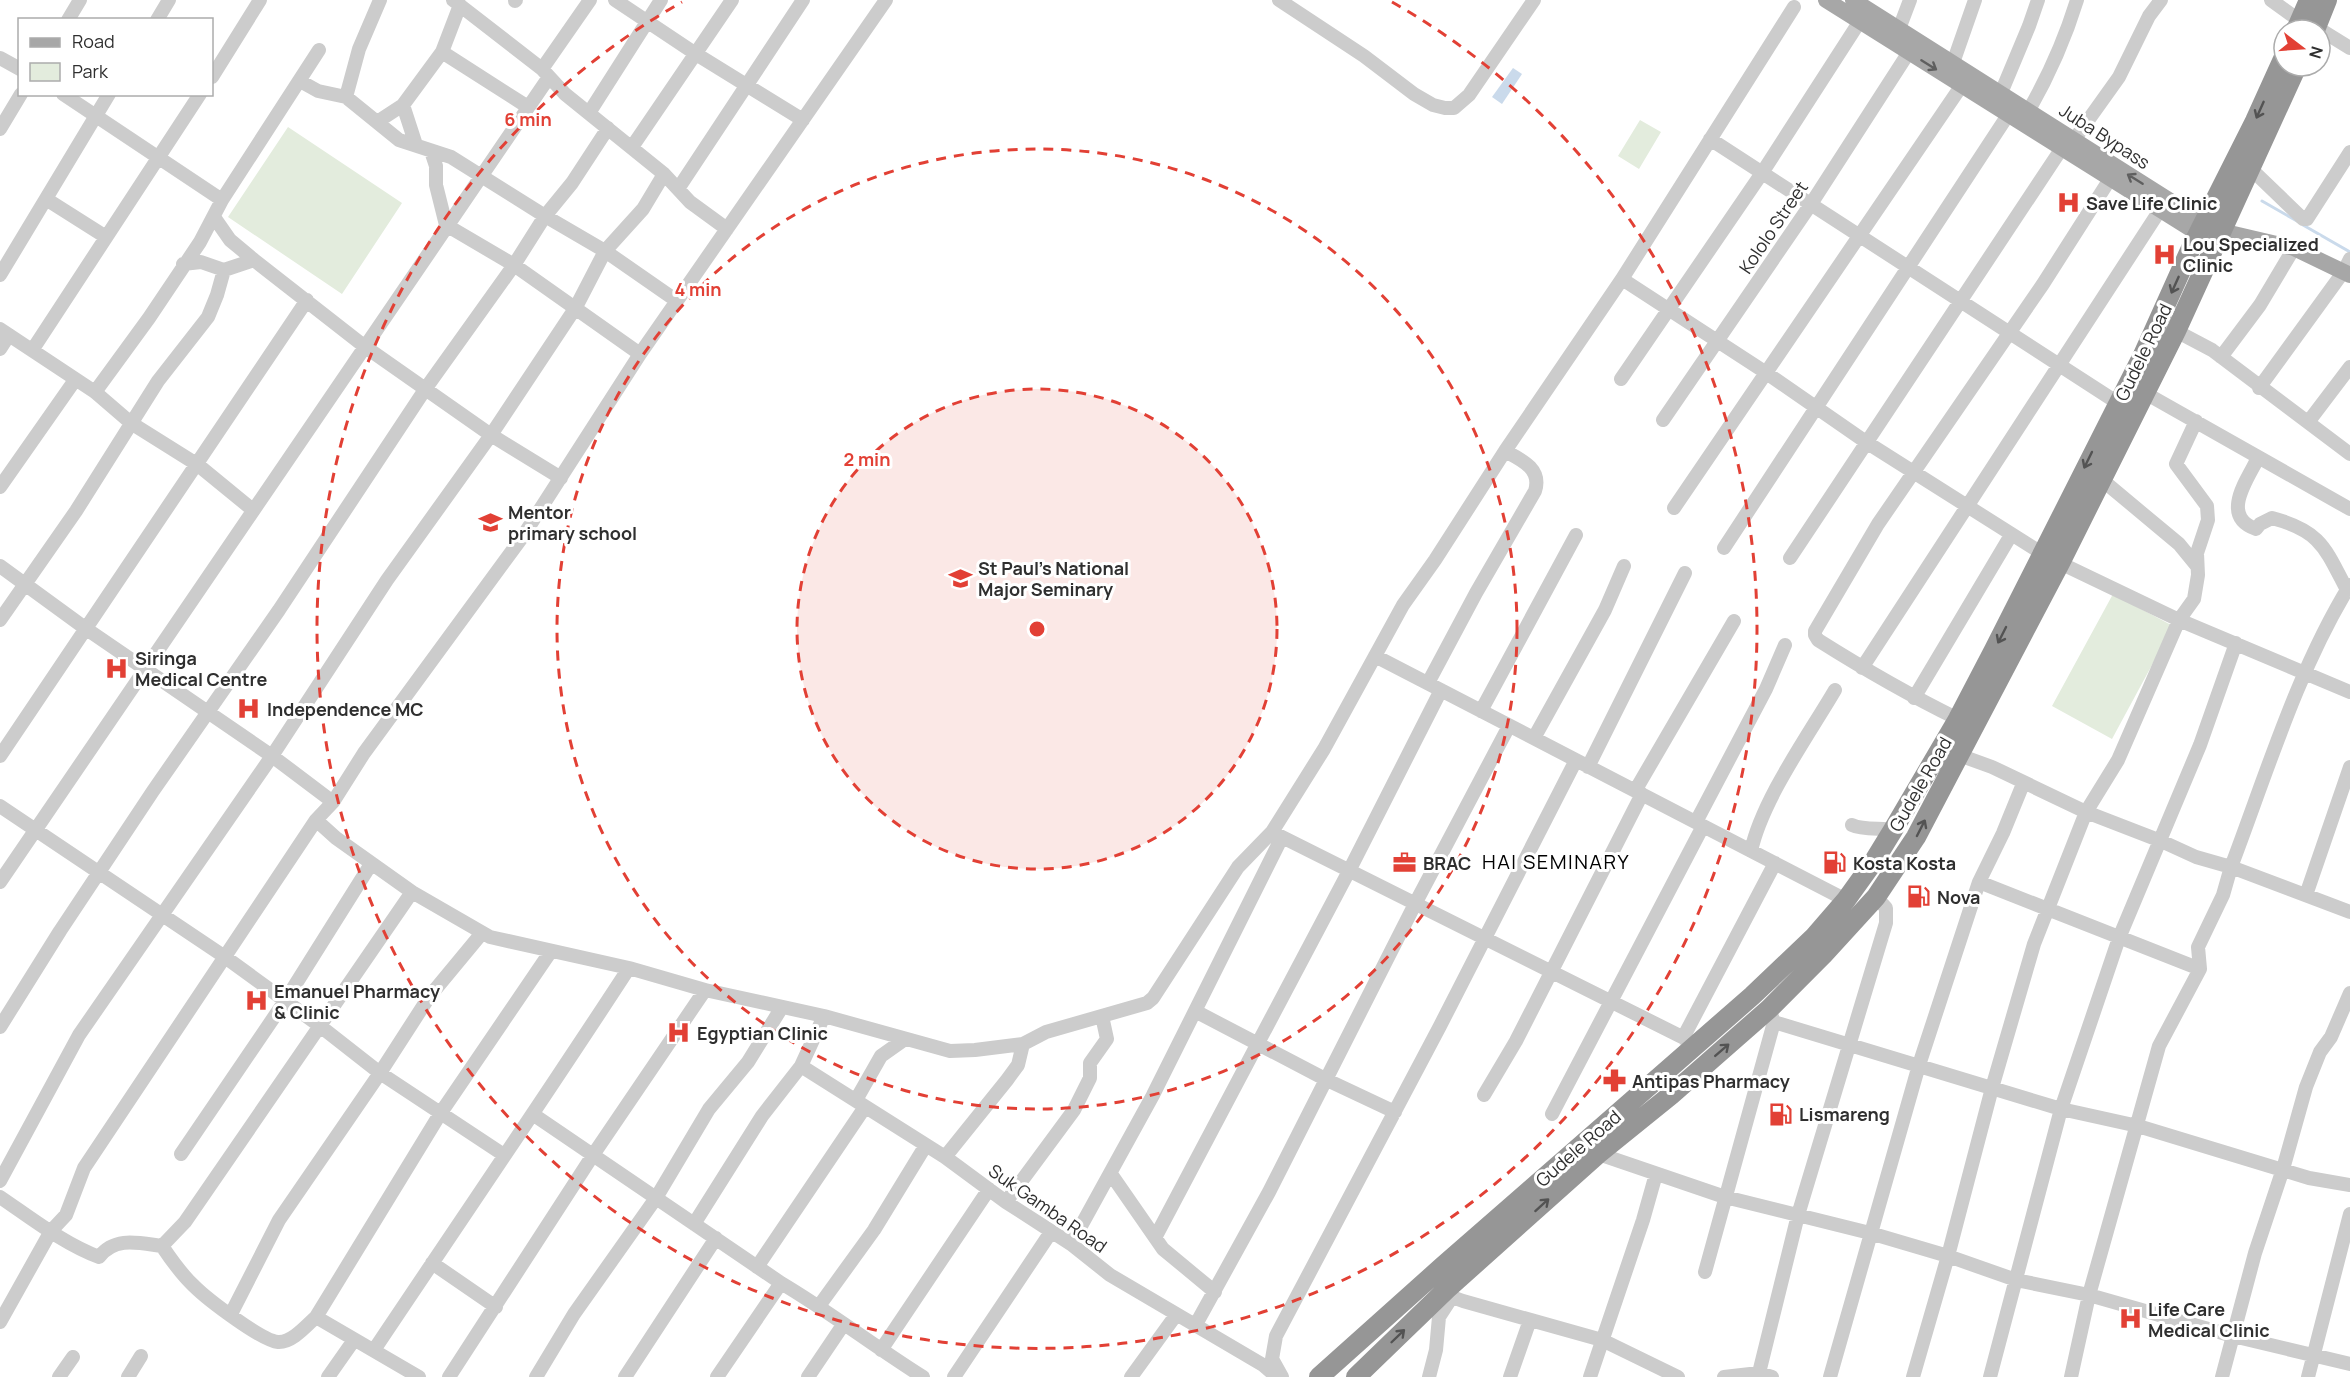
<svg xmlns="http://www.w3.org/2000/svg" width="2350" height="1377" viewBox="0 0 2350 1377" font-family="Manrope,sans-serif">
	<rect width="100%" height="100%" fill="#fff"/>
	<path fill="#e3ecdd" d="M1640 120 1661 132 1639 169 1618 156Z
		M288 127 402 203 342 294 228 217Z
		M2113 594 2173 626 2112 739 2052 706Z"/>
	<path fill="#cadaeb" d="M1513 68 1522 74 1502 104 1492 97Z"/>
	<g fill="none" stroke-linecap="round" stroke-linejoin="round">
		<path stroke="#cadaeb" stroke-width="3" d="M2262 201 2297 221
			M2303 225 2350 252"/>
		<path stroke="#ccc" stroke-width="14" d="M453 0 542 69 565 94 664 174 690 202 727 229
			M615 0 696 54 803 120
			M1279 0 1364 56 1414 94 1433 105 1445 108H1454L1469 95 1534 0
			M2271 0 2300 21
			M515 1 516 0
			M68 20 80 0
			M157 20 169 0
			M2316 27 2350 48
			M1899 29 1910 0
			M442 52 528 107
			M0 58 20 69
			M1953 63 1975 0
			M542 69 590 0
			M212 77 260 0
			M300 81 318 91 346 97 399 140 451 157 545 216 605 251 677 301
			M2001 93 2029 26 2038 0
			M63 94 222 200
			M346 97 359 49 380 0
			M403 105 416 145
			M2029 110C2049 75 2065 39 2077 0
			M589 113 661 0
			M377 122 403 105 442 52 460 5
			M0 129 21 94
			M1710 139 2118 403
			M2074 140 2119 77 2149 16 2161 0
			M632 147 732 0
			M431 151 436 166V185L446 225 514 265 640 354
			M2250 168 2303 219H2307L2350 152
			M678 189 803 0
			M46 199 106 237
			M214 217 230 240 254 260 364 346 491 435 561 478
			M183 264 201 262 224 270
			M0 275 109 94
			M1622 279 1765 372 1866 442 2043 554
			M0 329 95 392 131 423 198 465 253 510
			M2176 331 2212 350 2350 454
			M0 349 9 335
			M33 349 200 94
			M2221 357 2260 305 2294 248
			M1621 379 1762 173 1860 21
			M2259 388 2344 271 2350 259
			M95 392 149 318 200 242 222 200 319 50
			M2145 393 2350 509
			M1663 420 1811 204 1909 52
			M2309 421 2350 367
			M2258 458C2247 480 2220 516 2256 529L2260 524 2272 518C2321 531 2325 548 2347 590
			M2101 479 2179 544 2197 566
			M0 487 75 380
			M1674 508 1962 85
			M1724 548 2008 115
			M1790 558 2062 148
			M2060 563 2179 620 2350 692
			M0 566 85 628 272 756 333 802
			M0 620 76 511 158 381 208 317 217 295 224 270 254 260
			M1375 656 1846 900
			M1862 668 2160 210
			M1428 683 1476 593 1535 491C1542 469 1522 460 1505 451
			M1914 698 2011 535
			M1481 711 1576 535
			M1958 719C1909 695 1864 669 1818 640L1815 635V631L1878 524 2043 284 2110 179
			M1534 738 1605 610 1624 566
			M1959 755 1992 767 2086 812 2161 841 2196 857 2231 867 2350 912
			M0 756 307 300
			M1588 767 1685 573
			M1635 791 1734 621
			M0 806 225 957 320 1026 380 1073 504 1155
			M316 820 336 838 412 892 490 937 629 968 705 990 824 1016 950 1051 975 1050 1023 1044 1046 1032 1147 1003 1153 998 1238 867 1272 832 1324 749 1403 605 1435 560 1505 451 1622 279 1794 7
			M1696 822 1766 689 1785 645
			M1852 825C1862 830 1881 828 1893 830
			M1272 832 1696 1044
			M1751 851C1762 800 1808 736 1835 690
			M0 882 549 77
			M1979 882 2200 969
			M2306 895 2350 767
			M1769 1009 1774 1022 2061 1109 2138 1126 2309 1178 2350 1185
			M1195 1011 1327 1080 1395 1112
			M0 1027 60 931 153 791 279 610 426 388 514 265 545 216 572 183 608 128
			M1683 1038 1775 863
			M801 1066 945 1157 1006 1202 1071 1244 1110 1275 1263 1365 1277 1377
			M1484 1095 1516 1041 1642 794
			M856 1100 881 1056 905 1039
			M1552 1114 1703 826
			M534 1115 781 1283C830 1312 875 1347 923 1377
			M1593 1152 1725 1197 1870 1233 1948 1256 2016 1280 2089 1295 2233 1336 2350 1364
			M181 1154 285 1001 371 864
			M945 1157 1007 1080 1018 1065 1023 1044
			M1111 1174 1163 1249 1215 1292
			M0 1181 79 1035 272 756 387 580 491 435 576 307 605 251 643 209 664 174
			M0 1197C31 1218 64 1244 99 1257 115 1236 139 1243 162 1246 172 1261 181 1274 194 1286 207 1299 262 1341 278 1342 292 1343 307 1325 316 1317L440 1114 551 951
			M1006 1202 1074 1110 1090 1078V1063L1107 1039 1102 1016
			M694 1224 762 1116 801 1066 824 1016
			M1156 1236 1349 871 1441 690
			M1071 1244 1153 1095 1282 837
			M162 1246 185 1222 412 892
			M432 1263 496 1307
			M757 1267 865 1107
			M1705 1272 1774 1022
			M1447 1289 1452 1297 1463 1301 1602 1340 1678 1377
			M819 1306 874 1230 926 1145
			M231 1314 279 1220 380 1073 429 997 482 933
			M316 1317 419 1377
			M0 1322 51 1231 66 1215 84 1168 316 820 333 802 364 753 523 536 640 354 886 0
			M1195 1326 1269 1192 1415 904 1509 726
			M374 1350C459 1223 545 1097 629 968
			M881 1350 989 1189
			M59 1377 73 1357
			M128 1377 141 1356
			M328 1377 354 1340
			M449 1377 593 1155 705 990
			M536 1377 574 1314 656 1198 709 1109 748 1062 782 1007
			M625 1377 716 1238
			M717 1377 781 1283
			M808 1377 843 1325
			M954 1377 1051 1232
			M1131 1377 1176 1315
			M1282 1377 1272 1359 1276 1336 1440 1026 1576 760
			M1429 1377 1436 1350 1439 1317 1452 1297
			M1510 1377 1530 1320
			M1590 1377 1643 1220 1656 1174
			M1724 1377 1759 1373 1772 1377
			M1758 1377 1798 1215 1886 923V908L1876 897
			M1830 1377 1919 1065 1979 882 2003 833 2023 784
			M1913 1377 1948 1256 1992 1088 2034 944 2086 812 2118 760 2179 620 2194 599 2198 575 2197 553 2208 520 2207 506 2176 464 2196 421
			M1990 1377 2061 1109 2119 938 2200 745 2236 643
			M2071 1377 2089 1295 2159 1046 2200 969 2198 947 2223 895 2231 867C2266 775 2298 669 2350 585
			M2222 1377 2255 1253 2283 1169 2306 1087 2320 1052 2331 1037 2350 993
			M2308 1377 2350 1214"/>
		<path stroke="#a7a7a7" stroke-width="16" d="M1826 0 2199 234 2211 232
			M1853 0 2183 209 2221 231 2294 248 2350 275"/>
		<path stroke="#969696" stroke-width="20" d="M2296 30 2309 0
			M2315 30 2327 0
			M1319 1377 1443 1266 1752 996 1814 937 1846 900 1874 861 1893 830 1958 719 1994 650 2143 355 2191 248 2255 121 2284 57
			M1356 1377 1447 1289 1598 1154 1671 1095 1769 1009 1823 955 1876 897 1916 837 2060 563 2176 331 2297 66"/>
	</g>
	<defs><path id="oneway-shaft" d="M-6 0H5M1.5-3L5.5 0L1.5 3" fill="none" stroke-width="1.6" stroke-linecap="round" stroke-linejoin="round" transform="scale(1.5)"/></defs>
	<g stroke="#5f5f5f">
		<use href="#oneway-shaft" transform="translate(1929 65) rotate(32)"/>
		<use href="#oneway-shaft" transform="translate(2135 179) rotate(-148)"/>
	</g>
	<g stroke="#535353">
		<use href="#oneway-shaft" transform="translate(2260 110) rotate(114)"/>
		<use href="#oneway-shaft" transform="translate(2175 285) rotate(114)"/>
		<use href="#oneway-shaft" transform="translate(2088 460) rotate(116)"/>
		<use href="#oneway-shaft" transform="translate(2002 635) rotate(117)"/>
		<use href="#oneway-shaft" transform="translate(1921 828) rotate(-63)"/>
		<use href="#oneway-shaft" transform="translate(1722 1050) rotate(-41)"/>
		<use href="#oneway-shaft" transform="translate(1542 1205) rotate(-42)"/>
		<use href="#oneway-shaft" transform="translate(1398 1336) rotate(-44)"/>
	</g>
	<circle cx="1037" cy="629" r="240" fill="#e24035" fill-opacity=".12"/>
	<g fill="none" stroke="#e24035" stroke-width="3" stroke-dasharray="10 8">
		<circle cx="1037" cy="629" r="240"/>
		<circle cx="1037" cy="629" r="480"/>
		<path d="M1392 2A720 720 0 1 1 682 2"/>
	</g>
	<defs>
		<symbol id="hospital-bare" viewBox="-9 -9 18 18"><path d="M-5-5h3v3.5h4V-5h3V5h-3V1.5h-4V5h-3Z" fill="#e24035" stroke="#fff" stroke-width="2.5" paint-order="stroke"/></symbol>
		<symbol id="school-bare" viewBox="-9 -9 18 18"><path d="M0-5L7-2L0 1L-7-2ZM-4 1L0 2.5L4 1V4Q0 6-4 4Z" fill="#e24035" stroke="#fff" stroke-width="2.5" paint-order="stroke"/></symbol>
		<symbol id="university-bare" viewBox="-9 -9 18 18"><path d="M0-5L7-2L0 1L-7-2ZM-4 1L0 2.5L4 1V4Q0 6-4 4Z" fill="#e24035" stroke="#fff" stroke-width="2.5" paint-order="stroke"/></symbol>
		<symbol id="office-bare" viewBox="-9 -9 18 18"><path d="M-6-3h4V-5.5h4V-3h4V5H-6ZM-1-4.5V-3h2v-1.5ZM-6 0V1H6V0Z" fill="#e24035" stroke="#fff" stroke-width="2.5" paint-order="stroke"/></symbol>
		<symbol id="fuel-bare" viewBox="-9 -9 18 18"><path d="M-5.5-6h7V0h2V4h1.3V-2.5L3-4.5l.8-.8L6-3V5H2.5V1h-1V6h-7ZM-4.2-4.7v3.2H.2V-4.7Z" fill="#e24035" stroke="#fff" stroke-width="2.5" paint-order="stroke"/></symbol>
		<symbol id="pharmacy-bare" viewBox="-9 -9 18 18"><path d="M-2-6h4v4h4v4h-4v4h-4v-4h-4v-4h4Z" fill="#e24035" stroke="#fff" stroke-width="2.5" paint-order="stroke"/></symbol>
	</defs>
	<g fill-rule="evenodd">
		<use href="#hospital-bare" x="2052" y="186" width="33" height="33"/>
		<use href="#hospital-bare" x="2148" y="238" width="33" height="33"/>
		<use href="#school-bare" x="474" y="506" width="33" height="33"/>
		<use href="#university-bare" x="944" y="562" width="33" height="33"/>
		<use href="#hospital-bare" x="100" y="652" width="33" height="33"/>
		<use href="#hospital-bare" x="232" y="692" width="33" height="33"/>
		<use href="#office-bare" x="1388" y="846" width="33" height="33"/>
		<use href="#fuel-bare" x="1818" y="846" width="33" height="33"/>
		<use href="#fuel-bare" x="1902" y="880" width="33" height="33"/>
		<use href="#hospital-bare" x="240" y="984" width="33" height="33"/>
		<use href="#hospital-bare" x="662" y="1016" width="33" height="33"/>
		<use href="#pharmacy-bare" x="1598" y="1064" width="33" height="33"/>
		<use href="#fuel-bare" x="1764" y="1098" width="33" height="33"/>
		<use href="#hospital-bare" x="2114" y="1302" width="33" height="33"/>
	</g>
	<g text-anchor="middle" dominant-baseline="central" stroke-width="6" stroke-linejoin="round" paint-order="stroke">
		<g font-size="18" fill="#2f2f2f" stroke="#fff">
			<text transform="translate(2105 136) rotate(33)">Juba Bypass</text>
			<text transform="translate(1773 227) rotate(-56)">Kololo Street</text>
			<text transform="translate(2143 352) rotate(-64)">Gudele Road</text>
			<text transform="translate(1920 784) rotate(-60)">Gudele Road</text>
			<text transform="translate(1578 1148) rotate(-41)">Gudele Road</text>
			<text transform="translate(1048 1208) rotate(35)">Suk Gamba Road</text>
		</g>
		<g font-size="18" font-weight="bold" fill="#2f2f2f" stroke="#fff" text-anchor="start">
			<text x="2086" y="203">Save Life Clinic</text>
			<text x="2183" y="244">Lou Specialized<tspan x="2183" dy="21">Clinic</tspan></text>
			<text x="508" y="512">Mentor<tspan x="508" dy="21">primary school</tspan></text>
			<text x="978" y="568">St Paul's National<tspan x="978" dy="21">Major Seminary</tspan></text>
			<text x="135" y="658">Siringa<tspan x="135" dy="21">Medical Centre</tspan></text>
			<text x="267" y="709">Independence MC</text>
			<text x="1423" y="863">BRAC</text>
			<text x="1853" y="863">Kosta Kosta</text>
			<text x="1937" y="897">Nova</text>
			<text x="274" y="991">Emanuel Pharmacy<tspan x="274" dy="21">&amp; Clinic</tspan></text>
			<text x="697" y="1033">Egyptian Clinic</text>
			<text x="1632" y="1081">Antipas Pharmacy</text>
			<text x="1799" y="1114">Lismareng</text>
			<text x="2148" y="1309">Life Care<tspan x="2148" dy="21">Medical Clinic</tspan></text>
		</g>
		<g font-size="20" letter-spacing="1.5" fill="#000" stroke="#fff">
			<text x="1556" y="861">HAI SEMINARY</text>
		</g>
	</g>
	<circle cx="1037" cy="629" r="9" fill="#e24035" stroke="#fff" stroke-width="3"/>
	<g font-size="18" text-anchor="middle" font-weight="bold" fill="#e24035" stroke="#fff" stroke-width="6" stroke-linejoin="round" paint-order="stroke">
		<text x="528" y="126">6 min</text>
		<text x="698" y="296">4 min</text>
		<text x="867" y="466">2 min</text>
	</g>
	<rect x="18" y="18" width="195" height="78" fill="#ffffff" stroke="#acacac" stroke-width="1.5"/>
	<rect x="30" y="38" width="30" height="9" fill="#a7a7a7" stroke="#acacac" stroke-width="1.5"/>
	<text x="72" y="48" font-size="18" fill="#2f2f2f">Road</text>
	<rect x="30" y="63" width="30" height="18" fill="#e3ecdd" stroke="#acacac" stroke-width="1.5"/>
	<text x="72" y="78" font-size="18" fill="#2f2f2f">Park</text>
	<g transform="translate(2302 48) rotate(107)"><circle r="28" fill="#ffffff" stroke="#acacac" stroke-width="1.5"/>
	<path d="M0-4.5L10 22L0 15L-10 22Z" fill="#e24035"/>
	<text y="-9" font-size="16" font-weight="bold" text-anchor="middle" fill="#2f2f2f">N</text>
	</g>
</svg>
